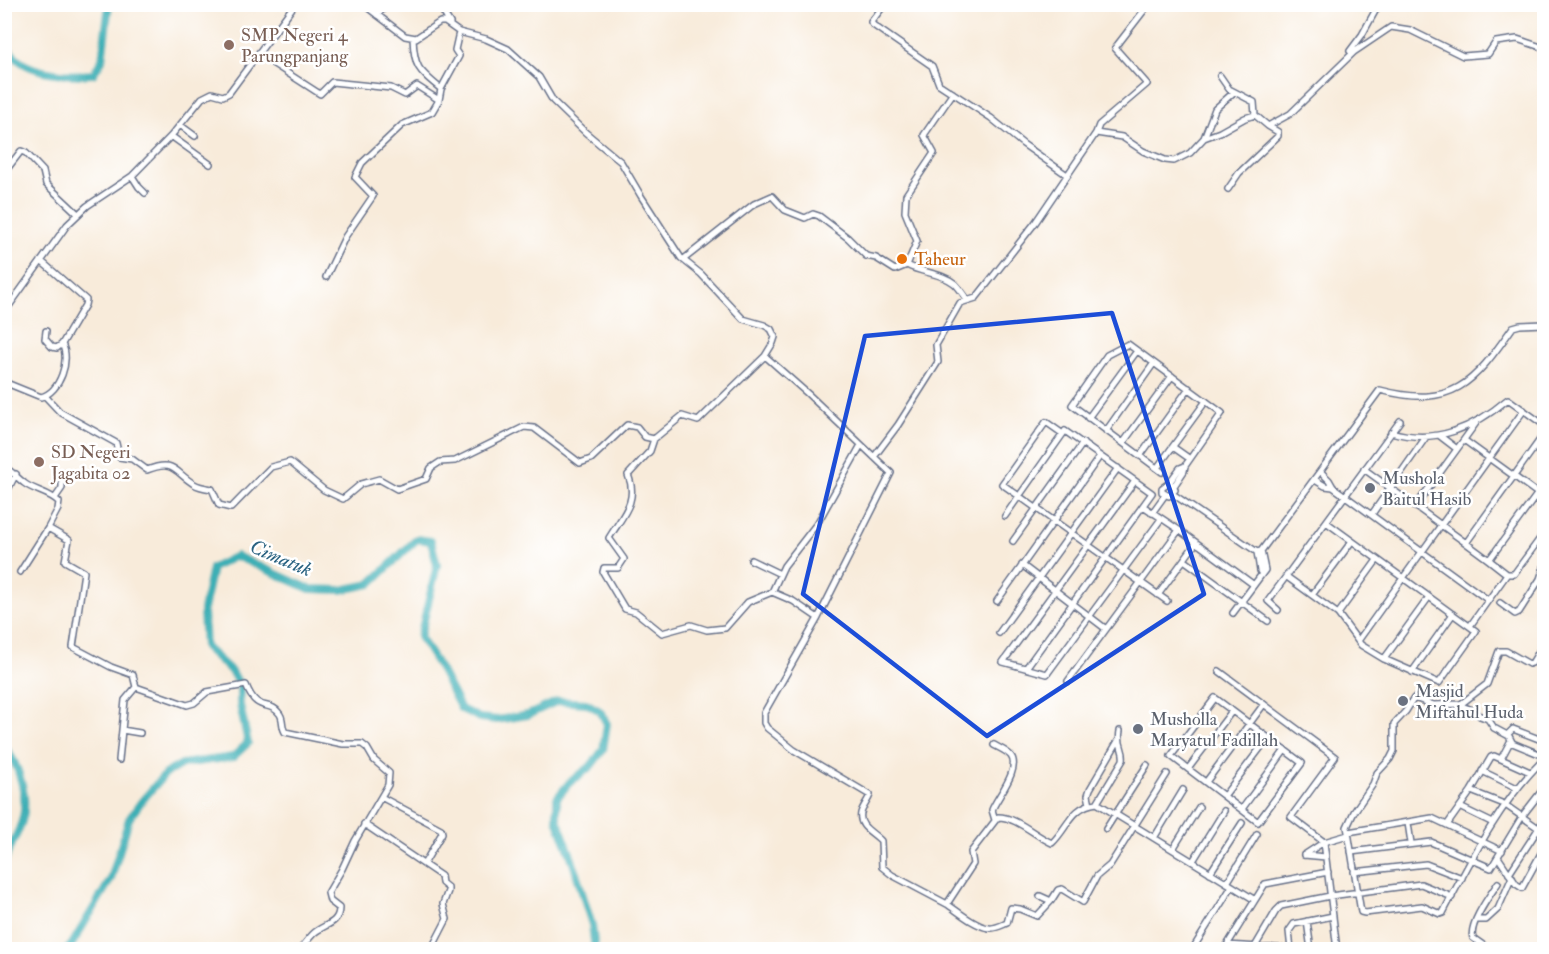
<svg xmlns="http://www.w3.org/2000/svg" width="1549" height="954" viewBox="0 0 1549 954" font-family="'IM FELL Double Pica',serif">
	<rect width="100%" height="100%" fill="#fff"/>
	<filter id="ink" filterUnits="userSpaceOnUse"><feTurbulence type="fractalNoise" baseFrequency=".0167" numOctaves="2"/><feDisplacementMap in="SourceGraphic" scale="12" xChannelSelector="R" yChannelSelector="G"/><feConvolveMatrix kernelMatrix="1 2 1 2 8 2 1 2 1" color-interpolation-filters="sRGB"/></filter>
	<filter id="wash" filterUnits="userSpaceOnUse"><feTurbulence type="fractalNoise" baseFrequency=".008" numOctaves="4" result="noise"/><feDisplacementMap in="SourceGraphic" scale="24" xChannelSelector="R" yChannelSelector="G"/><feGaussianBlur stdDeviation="1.35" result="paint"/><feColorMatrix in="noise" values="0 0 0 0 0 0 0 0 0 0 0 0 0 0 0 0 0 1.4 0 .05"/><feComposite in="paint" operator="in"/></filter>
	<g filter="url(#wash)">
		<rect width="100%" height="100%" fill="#f8ebda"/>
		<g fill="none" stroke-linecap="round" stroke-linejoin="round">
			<path stroke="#3eafb5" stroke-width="8" d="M4 43C8 49 14 56 20 61 36 74 73 76 93 74L102 60 109 4
				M4 746C19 764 29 798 22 821 18 836 7 848 4 864
				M4 947 9 950
				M67 950 72 944 111 879 129 819 141 802 165 774 182 764 233 757 248 743 240 705V684L229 669 205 647 203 610 212 568 236 556 310 589 341 590 370 584 417 539 431 541 437 565 420 637 440 669 461 709 480 718 497 720 528 715 558 701 586 703 600 711 607 724 603 750 590 767 569 783 557 798V819L571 856 592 925 595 950"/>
		</g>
	</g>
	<g filter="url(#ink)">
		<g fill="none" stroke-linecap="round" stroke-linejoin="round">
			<defs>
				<path id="minor" d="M363 4 405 36 416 38 440 22H445L459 32 486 39 508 49 539 77 553 101 585 132 621 162 641 196 681 258 701 274 743 319 764 325 771 329 775 337 773 343 765 356 808 394 891 473 818 618 764 713V723L767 728 794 750 870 795C868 801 863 806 861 813 858 827 873 832 881 841L882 867 892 875 947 904 973 864 971 852 998 817C1017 817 1035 836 1052 843 1068 828 1071 806 1097 803L1255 900
					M438 4 450 23
					M885 4 871 22 873 25 932 66 939 84 991 118 1023 144 1067 175
					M377 15 388 4
					M413 38C414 67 418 70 441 89
					M1350 51 1362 35 1379 4
					M258 54 320 94 332 82 391 88 405 95 417 86 439 100
					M1220 76 1229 89 1254 102 1255 115
					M180 125 195 136
					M1096 133 1122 137 1143 151 1165 160 1174 161 1190 153 1204 138 1220 132 1245 118 1255 115 1268 126 1290 114 1354 52 1391 27 1410 30 1463 56 1488 54 1496 42 1517 39 1544 48
					M171 136 210 164
					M1204 138 1215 109 1234 92
					M4 167 7 169 21 151 26 153 43 171 46 184 78 214
					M132 176 139 187 145 193
					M1228 189 1239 173 1278 136V132L1268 126
					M684 259 754 204 772 196 785 210 805 218 813 214 819 216 848 238 866 256 876 258 895 270 907 265 917 241 905 212 906 195 934 153 924 135 953 93
					M907 265C921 273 942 273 954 283 959 287 963 294 967 299
					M326 277 345 237 373 196 355 177 362 163 402 125 432 112 439 100 441 89 459 56 455 50 459 32
					M4 313 67 225 87 206 132 176 171 136 202 98 212 93 223 96 229 93 295 4
					M46 331 45 339 52 347 57 348 62 344
					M4 382 41 397C60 392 71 360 62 344L85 305 86 300 41 261
					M45 396 60 412 116 443 119 457 132 459 147 470C175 459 174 472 194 484 199 487 206 488 212 489L219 505 231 508 271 467 290 462 324 490 343 499 361 484 379 479 397 489 426 479 431 468 440 462 455 461 524 427 534 428 580 463 591 459 627 425 637 427 645 437 654 439 682 416 698 421 765 356
					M1088 418 1137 351
					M1106 431 1154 363
					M1391 432C1436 445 1474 428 1508 399L1544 425
					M1063 434 1046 422 1002 484 1167 601
					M1440 436 1457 449
					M654 439 650 451 628 475C639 501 622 516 609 538L624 559 618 568H604L603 572 625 609 636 612 662 633 691 625 707 630 725 628 748 602 772 592 784 566 818 522 861 445
					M1464 440 1544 498
					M1123 443 1172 376
					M1173 447 1190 459
					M1140 456 1189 388
					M874 457 898 425 938 362 936 345 960 303 976 298 1035 223 1096 133 1099 125 1147 84 1115 48 1149 4
					M4 467C13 472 16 477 24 483 34 491 49 492 59 502L58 509 48 528 69 540 65 561 84 572 73 647 111 667 133 675 136 687 187 705 194 703 207 692 246 685C257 714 270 700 279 713 284 718 281 726 285 732L343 744H362L367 748 374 760 389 773 388 785 355 841 342 869 328 893 330 901 339 908C339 925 323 924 313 934 308 939 304 945 300 950
					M1157 468 1206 401
					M1364 469 1466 543 1544 434
					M1162 472 1072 405 1107 355 1128 344 1222 413 1185 466 1180 468 1169 483 1162 488V492L1169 496 1175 490 1174 486 1169 483
					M1321 472 1329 480 1333 487 1488 600
					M1315 480 1325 486 1333 487
					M1135 481 1003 662 1047 674 1161 519
					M1174 486 1184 471 1185 466
					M1541 489 1544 491
					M1173 494 1257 552 1260 571 1262 574
					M4 497 16 474
					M55 498 62 488V473
					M1415 507 1476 423
					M1152 513 1165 495
					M1372 514 1426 437
					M1005 516 1065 431 1152 493 1026 668
					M1326 522 1403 578 1524 410
					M1179 530 1254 585
					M1013 541 1083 443
					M1466 543 1489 560 1538 493
					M1257 552 1261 551 1380 390C1453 409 1473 384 1513 327L1520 325 1544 324
					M751 560 780 574
					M1184 560 1268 621
					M1022 565 1106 629
					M20 572 48 528
					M1507 574H1514L1544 533
					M1287 577 1338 614 1358 641 1361 645 1384 659 1439 683 1476 631 1403 578 1358 641
					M772 592 793 601 818 618
					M1158 595 1196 543
					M1312 595 1352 541
					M997 601 1100 456
					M1500 603 1515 614 1519 612 1540 579 1544 567
					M1278 610 1268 601 1400 421
					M1233 613 1265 570 1261 551
					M1338 614 1377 560
					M1470 626 1507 574 1489 560
					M999 633 1118 468
					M1384 659 1429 597
					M1219 671 1335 757 1291 817 1324 842 1304 855
					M1412 672 1453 614
					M1068 681 1179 530 1143 506
					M136 687 125 700 122 730 140 733
					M1215 698 1302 763 1258 822 1171 756Z
					M1459 705 1475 711 1480 716 1488 719 1494 728 1509 736 1512 742
					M1507 735 1513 729 1544 741
					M994 745C999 748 1007 751 1011 756 1021 769 997 797 992 810L995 820
					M1501 759 1530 772
					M119 760 122 730
					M1188 769 1232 711
					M1482 771 1517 788
					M1206 782 1264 704
					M1471 791 1504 804 1544 832
					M1224 796 1268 738
					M381 797 441 829 442 833 424 864
					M1097 803 1123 760C1125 750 1117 745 1120 731
					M1090 804 1088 795 1090 789 1118 741
					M1460 807 1493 823
					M1242 809 1285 750
					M1408 823 1411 843
					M364 824 441 876 442 883 448 888V891L443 904 447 919 431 950
					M1447 825 1471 791 1491 757 1494 756 1501 759 1510 742 1544 756V759C1499 803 1472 858 1443 913L1440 914 1422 906 1365 913 1361 912 1348 832 1432 818 1502 851
					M1106 829 1147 765
					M1348 832 1347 827 1354 812 1373 784 1377 773 1390 759 1394 751V724L1406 711 1414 698 1434 705 1461 704 1487 684 1499 651H1506L1529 664 1532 663 1544 643
					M1154 838 1183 790
					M1173 849 1199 807
					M1351 852 1431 842 1491 868 1523 815 1544 788
					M1304 855 1326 857
					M1498 857 1516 884 1522 888 1544 848
					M1193 861 1224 811
					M1354 872 1426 864 1462 878
					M1210 873 1242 823
					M1509 874 1544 820
					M1227 883 1257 834
					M1040 896 1051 901 1058 890 1062 889 1083 902 1097 876 1110 865 1167 774
					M947 904C959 912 975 926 989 928 995 929 1002 925 1007 923L1011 908 1020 909 1037 916 1051 901
					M1477 920H1486L1498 909 1512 877
					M1307 921 1311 950
					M1227 945 1291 949
					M1192 950 1232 886
					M1224 950 1265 884 1328 872
					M1253 950 1276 911 1281 906 1330 896 1421 884 1452 897
					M1291 950 1289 931 1294 924 1333 916
					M1337 950 1324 842 1348 835
					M1484 950 1483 945 1473 938C1468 925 1490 895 1498 883"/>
			</defs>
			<use href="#minor" stroke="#687189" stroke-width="8"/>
			<use href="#minor" stroke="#fff" stroke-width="5"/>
		</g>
	</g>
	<path fill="none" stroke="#1d4ed8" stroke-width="4.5" stroke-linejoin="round" d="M1112 313 1204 594 987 736 803 594 865 336Z"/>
	<g fill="#8d6e63" stroke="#fff" stroke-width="2">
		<circle cx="229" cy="45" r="6"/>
		<circle cx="39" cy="462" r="6"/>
	</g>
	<circle fill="#e8710a" stroke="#fff" stroke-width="2" cx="902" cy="259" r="6"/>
	<g fill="#6b7280" stroke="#fff" stroke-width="2">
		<circle cx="1370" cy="488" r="6"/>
		<circle cx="1403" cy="701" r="6"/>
		<circle cx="1138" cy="729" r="6"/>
	</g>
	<g text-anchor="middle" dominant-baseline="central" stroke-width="5" stroke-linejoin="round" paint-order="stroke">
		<g font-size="18" fill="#785e54" stroke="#fff" text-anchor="start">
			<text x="241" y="35">SMP Negeri 4<tspan x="241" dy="21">Parungpanjang</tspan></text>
			<text x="51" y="452">SD Negeri<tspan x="51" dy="21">Jagabita 02</tspan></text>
		</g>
		<g font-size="18" fill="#c56008" stroke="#fff" text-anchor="start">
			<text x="914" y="259">Taheur</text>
		</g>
		<g font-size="18" fill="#5b616d" stroke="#fff" text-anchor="start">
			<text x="1382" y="478">Mushola<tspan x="1382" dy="21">Baitul Hasib</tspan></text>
			<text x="1415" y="691">Masjid<tspan x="1415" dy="21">Miftahul Huda</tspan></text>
			<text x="1150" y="719">Musholla<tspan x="1150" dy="21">Maryatul Fadillah</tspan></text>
		</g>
		<g font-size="20" font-style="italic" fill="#296281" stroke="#fff">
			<text transform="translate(281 558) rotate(23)">Cimatuk</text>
		</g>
	</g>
	<rect width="1549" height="954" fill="none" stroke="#fff" stroke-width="24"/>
</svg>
